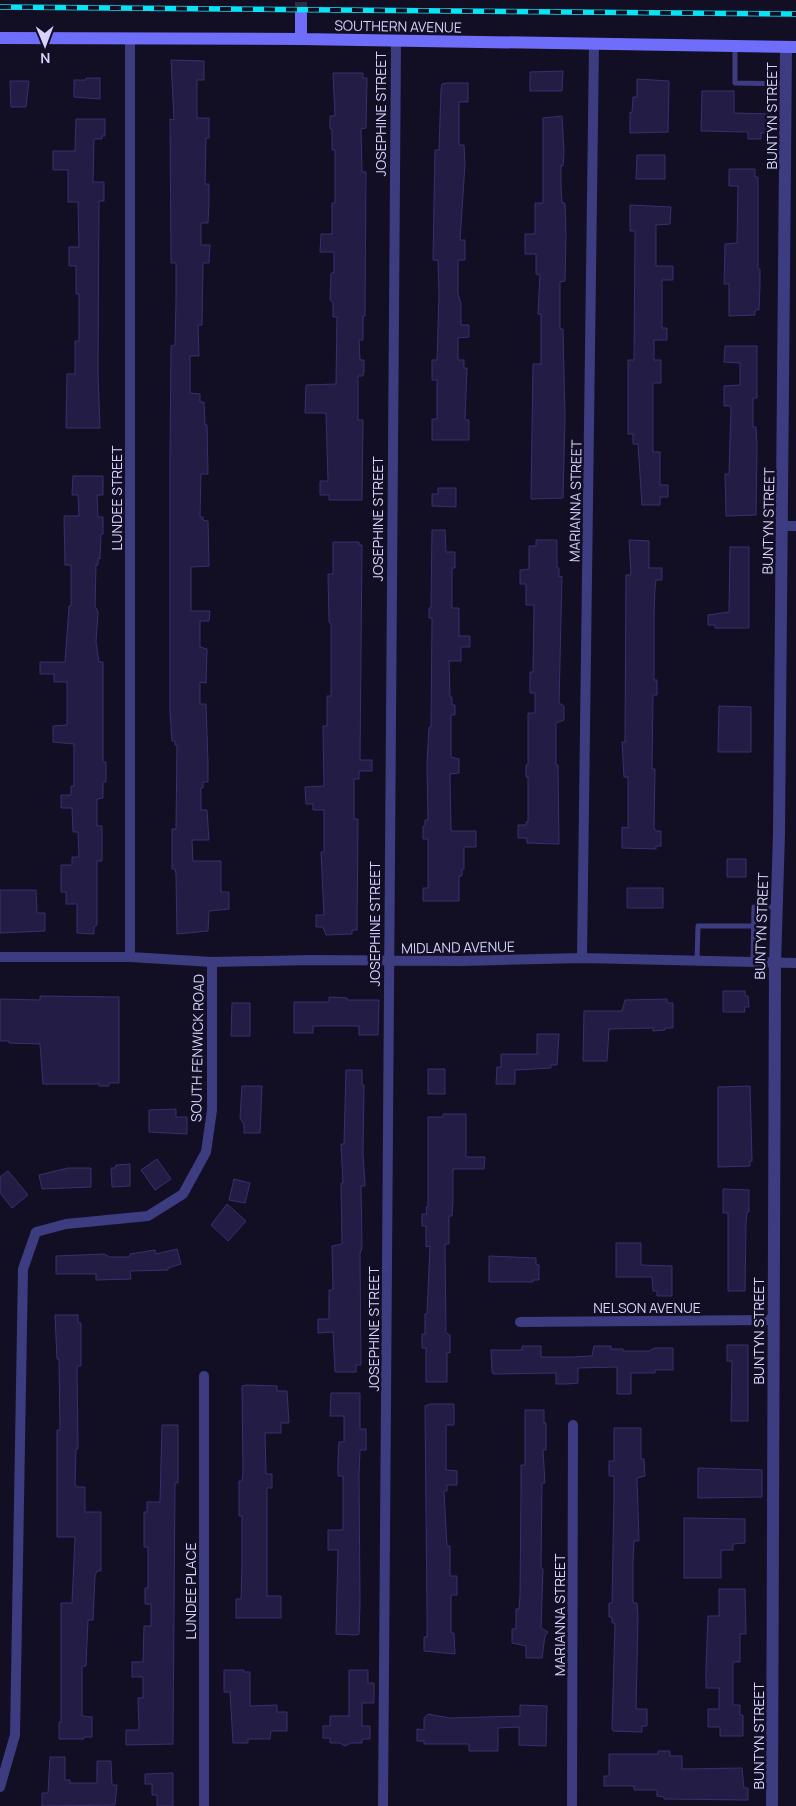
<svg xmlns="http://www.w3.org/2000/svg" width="796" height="1806" viewBox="0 0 796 1806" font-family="Manrope,sans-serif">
	<rect width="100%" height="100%" fill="#120f24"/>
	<path fill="#231c44" stroke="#3a2f6f" d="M171 60 204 61V80H197V118H209V138H206L205 184H209V203L208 223H201V245H210L209 263H203L202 325H198L199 356H190V393L200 394V402H204L205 425H207L208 474H201L200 517H203V520L208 521 209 566 191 567V611H210L209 621H200V647L207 649 206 683 200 682V704H206L208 763V782H203V788H201V810H207L209 840H192L193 861H221V892H229V909L209 911 208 931 177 934 176 874 175 869H172V829H176L177 745H175V741H172L170 713V456L171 346 175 345 176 301V263H171L170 119 174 120Z
		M563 71 562 91H530V72Z
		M333 73H363V78H367L366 128 361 129 362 172H366L365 316H363V340H359L360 360H364V371L363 376H358V420H363L362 500H329V495H320V481H328L326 413H305L306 385 336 384 337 317H333V303L330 300 331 273H334V252H320L321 234H332V203H335V150H332V129H330V116H335Z
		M86 78H100V99L74 97V80H86Z
		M637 79 669 81 668 132 630 133V112L632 113 633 97H637Z
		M10 81H29L26 107H11Z
		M447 83H468V102H459V145H464L465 164 460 240H465V260H458V294L461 304V325H469V337L458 338V360H464V368H467L465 420H469V440H432V419H437V380H432V360H437L439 294 438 260H433L435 150H439L441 90 442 84Z
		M702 91H734V113L771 114V133H761V139H748V132L701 131Z
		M562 116 564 152 563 166 561 165V186L562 203H565L566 234 565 281 560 282V329H563L565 418 563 498 531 499 533 364H541V314H538L540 275 536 274V254H525V234H535V203H543V118Z
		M76 119H105V136H102V139H94L93 182H104V201H99L98 374 100 428H66L67 374H75V341H79V294H76V266H69V247H79L78 202H68V170H53V151H75Z
		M637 155H665V179H636Z
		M729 169H755V177H758V269H760V284L759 310H755V315L729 316V284H724L725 244 737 243 738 186H729Z
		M630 205 671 207 670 224 656 225V266H673V280H662V328H667V340H654V360H661V383H653V452H660V485H668V497H660V505H642L638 444H633V434H628V360H634L635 231H630Z
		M725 346H757V398H753V427H756L757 445 756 515 726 516 725 474H729L731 406H724V386L740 385V363L724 362Z
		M73 476H103V495H97L98 517H103V534H101L100 559 98 558V565H96L95 606 98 612 96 642 99 662H103V762H106V782H103V798L97 799V826H102V861H97V925L94 927V934L77 933V904H66V892H61V865H72V857H79L78 832H73L72 808H61V795H71V786H74V744L53 742V726L67 725V682H54V674H40V662H65L69 606H71V565H65L64 516H79L78 495H72Z
		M438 488H456V507L432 506V494H438Z
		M432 530H445L446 552H455V568H452V608H459V636H470V647H461V661H449L450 697H452V705H455V715H451V757L459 759V773L450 774 451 831H476V847H464V869H462V876H459V901H423V888H428V839H423V826H425V820H428L427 763 429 727H431L432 618H429V608H431Z
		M536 540H557V568H559V577L562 576 559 703 564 706V720L556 723V765H558L559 844 527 843V838H518V825H526V822H528V777H526V765H528V713H535V693H530V672H533L534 605H526V584H520V570L529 569V546H536Z
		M629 540 649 541V568H662V580H656L655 588 654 615V680H657V695H653L652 769H655L654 828 656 831H661V846H656V849L622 848V827L628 828V777H624L622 742H625L626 575H631Z
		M333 542H359V545H362L360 760H372V771H359V779H354V819H358L357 930H352V934L326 935 323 927H316V915H324L321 852H324V810H313V804H306L305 787 324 786 323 726H327V696H331V624L329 622 328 574H333Z
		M730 547H749V628H715V625H708V615L729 612Z
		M719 706 751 707V752H718Z
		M727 859H746V877H727Z
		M627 888H663V908H627Z
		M0 890H36L37 913H45V931L0 933Z
		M723 991H745V996H748L749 1007H744L745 1012H723Z
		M40 996 119 997V1083H109V1086H99V1084H43L40 1044 9 1043V1041H0V999L40 1000Z
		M329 997 347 998V1000H379L378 1035H359V1026H313V1033H294V1002H329Z
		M667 999V1003H673V1028H665V1030L653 1031V1028L609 1029 607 1061H583L584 1011H622L625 1000Z
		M232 1003H250V1036H231Z
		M537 1034H559L557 1065H551V1068L515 1070V1084H496L497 1067H501V1054H537Z
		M428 1069H445V1094H428Z
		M346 1070H362V1085H364L363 1153 365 1186H361L362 1248 360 1254 361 1365H356V1372H335L333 1332 318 1333V1319H329V1290H333L332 1246 342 1244 341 1183H343L341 1144H344Z
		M242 1086H262L260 1133H244V1124L240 1118Z
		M750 1086 752 1161H750V1166L718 1167V1087Z
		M176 1109V1117H187V1134L149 1132V1110Z
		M443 1114H466V1157H485L484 1169H453V1198L452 1216H449V1244H445L446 1333 450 1335V1353L447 1352V1382H426V1348H422V1334H425V1314H427L430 1246 426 1247V1226H422V1214H427L426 1207H428V1117H443Z
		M157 1159 171 1179 155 1190 141 1170Z
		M130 1164V1186L112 1187 111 1168H115L116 1165Z
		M68 1168H91V1187L42 1189 39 1175Z
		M8 1171 28 1195 12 1208 0 1193V1177Z
		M234 1179 250 1183 245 1203 229 1200Z
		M723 1189 749 1190V1212H747L746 1223 745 1291H728V1213H723Z
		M227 1204 246 1221 228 1241 211 1225Z
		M616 1243H641V1265L672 1266V1296H657V1291H653L652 1277H616Z
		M177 1249 181 1264 168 1268V1270L130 1271 131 1279 96 1280V1274H56V1256L104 1254 110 1257H130V1254L155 1250 156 1254Z
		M489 1256 536 1258V1264L539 1265V1280H533V1282H489Z
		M55 1315H78V1323H81V1366H77L78 1449H76L75 1484 77 1487H85V1512H101V1571H97L95 1576 93 1620H88L86 1666H82V1716L92 1717V1737H84V1739H59V1722H61V1603H72L75 1537H57V1430H60L59 1359H57Z
		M727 1345H748V1421H731L732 1361H727Z
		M522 1346H541V1357H572L592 1356 594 1346H611V1349H623V1351H649L654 1348H673V1370H655V1373H631V1394H617V1367L578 1368V1383L567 1384H556V1373L493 1374 492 1372 491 1350H522Z
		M247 1385 277 1386V1391H287L289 1423H281V1433H265L266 1474H272V1488H267V1596H281V1618H236V1599H241L242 1564V1516H239V1481H242L243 1473 242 1386Z
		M331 1393H360V1429H366V1450H360L359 1474 360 1603 359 1634 356 1635 336 1634 338 1550H328V1530H343V1476H338V1460L339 1442H344V1416H330Z
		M430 1404H454V1425H446V1470L457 1471V1485H447V1491H444L447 1546H450V1576H457V1595H451V1633H454L455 1654 424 1651V1637H427V1613L425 1406Z
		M525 1410H544V1423H546V1450H543L545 1483H542L541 1568 543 1569 541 1628 548 1632 545 1636 542 1658H526V1646L512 1643V1629H516V1609H519L520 1596 521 1493V1465H525Z
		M162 1425H178V1483H175L173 1744 126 1745V1730H139L138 1698H143V1677H132V1662H143L144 1626H151V1604H145V1588H148V1547H144V1512H147V1502H160Z
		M614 1428H641V1459H644L645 1476 637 1478 639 1541H634L633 1563V1603H637L638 1616 636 1709H647V1726H642V1732L613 1731 612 1728 615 1623H612V1617H609V1603H612L614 1496V1476H609V1461H614Z
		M698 1468 762 1470V1497L698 1498Z
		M684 1518 745 1519V1543L733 1544V1550H721V1578H684Z
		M719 1589H745L746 1634H740V1662H733V1705H740V1715H743V1736H720V1727H708V1709H719V1688H706V1667L708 1616H719Z
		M224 1670H244V1672H250V1706L277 1705V1712H287V1731H271L270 1739H248V1743H233L230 1692H224Z
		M349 1670H368V1683H374V1703H362V1726H370V1739H362V1743H351L345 1746 340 1743H330V1738H323V1726H330V1716H349Z
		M520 1705 547 1706 546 1746 519 1745V1727L498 1728V1751H469V1744H424V1741H417V1729L424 1730V1718L428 1714 450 1718 520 1716Z
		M658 1751H670V1756H682V1769L742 1768 744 1788H748V1800L664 1799V1797L657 1796V1790H634V1786H604V1776H609V1754H658Z
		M50 1757H65V1780H70V1783H97V1761H111L112 1785H117L115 1805 42 1806V1793H48Z
		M173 1773V1806H157V1795H152V1784H145V1774Z"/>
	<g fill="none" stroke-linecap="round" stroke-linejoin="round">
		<path stroke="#302c45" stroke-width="12" stroke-dasharray="12 6" stroke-linecap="butt" d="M301 14V0"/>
		<path stroke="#3d3c81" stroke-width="5" d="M735 47V83L786 84
			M697 961 698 926H754
			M753 962 754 907H776"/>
		<path stroke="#3d3c81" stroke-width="10" d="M783 526H796
			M0 957H130L212 962 311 960 461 961 582 958 796 963
			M130 957V40
			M582 958 594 45
			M520 1322 773 1320
			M0 1787 15 1735 23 1269 36 1232 66 1224 148 1216 183 1194 206 1152 212 1110V962
			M204 1806V1376
			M383 1806 396 42
			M572 1806 573 1425"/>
		<path stroke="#3d3c81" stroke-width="12" d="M772 1806 775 963 779 833 786 47"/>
		<path stroke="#6e6efa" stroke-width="12" d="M301 14V39
			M0 38 301 39 796 47"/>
		<defs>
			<path id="rail" d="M0 7 796 14"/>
		</defs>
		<use href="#rail" stroke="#08e3f5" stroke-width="5.5"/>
		<use href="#rail" stroke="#120f24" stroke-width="4" stroke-dasharray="11" stroke-linecap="butt"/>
	</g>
	<g text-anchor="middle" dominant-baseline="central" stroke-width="5" stroke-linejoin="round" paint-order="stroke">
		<g font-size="14" fill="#d7d3fe" stroke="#120f24">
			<text transform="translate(398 26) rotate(1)">SOUTHERN AVENUE</text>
			<text transform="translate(380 114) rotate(-90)">JOSEPHINE STREET</text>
			<text transform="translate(771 116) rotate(-90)">BUNTYN STREET</text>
			<text transform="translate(116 498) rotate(-90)">LUNDEE STREET</text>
			<text transform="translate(575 501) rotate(-89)">MARIANNA STREET</text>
			<text transform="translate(377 519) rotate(-90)">JOSEPHINE STREET</text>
			<text transform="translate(768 521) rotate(-89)">BUNTYN STREET</text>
			<text transform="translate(374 924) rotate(-90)">JOSEPHINE STREET</text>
			<text transform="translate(761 926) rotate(-88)">BUNTYN STREET</text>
			<text transform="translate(458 947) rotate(-1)">MIDLAND AVENUE</text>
			<text transform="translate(197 1048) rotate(-89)">SOUTH FENWICK ROAD</text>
			<text x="647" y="1307">NELSON AVENUE</text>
			<text transform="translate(373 1329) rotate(-90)">JOSEPHINE STREET</text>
			<text transform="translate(758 1331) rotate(-90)">BUNTYN STREET</text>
			<text transform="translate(190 1591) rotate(-90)">LUNDEE PLACE</text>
			<text transform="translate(559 1615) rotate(-90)">MARIANNA STREET</text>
			<text transform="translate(758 1736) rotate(-90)">BUNTYN STREET</text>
		</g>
	</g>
	<g transform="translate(45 45) rotate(179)" stroke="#120f24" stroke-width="4" paint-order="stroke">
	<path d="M0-4L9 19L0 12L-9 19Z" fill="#d7d3fe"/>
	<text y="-8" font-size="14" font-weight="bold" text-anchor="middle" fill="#d7d3fe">N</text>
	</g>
</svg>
